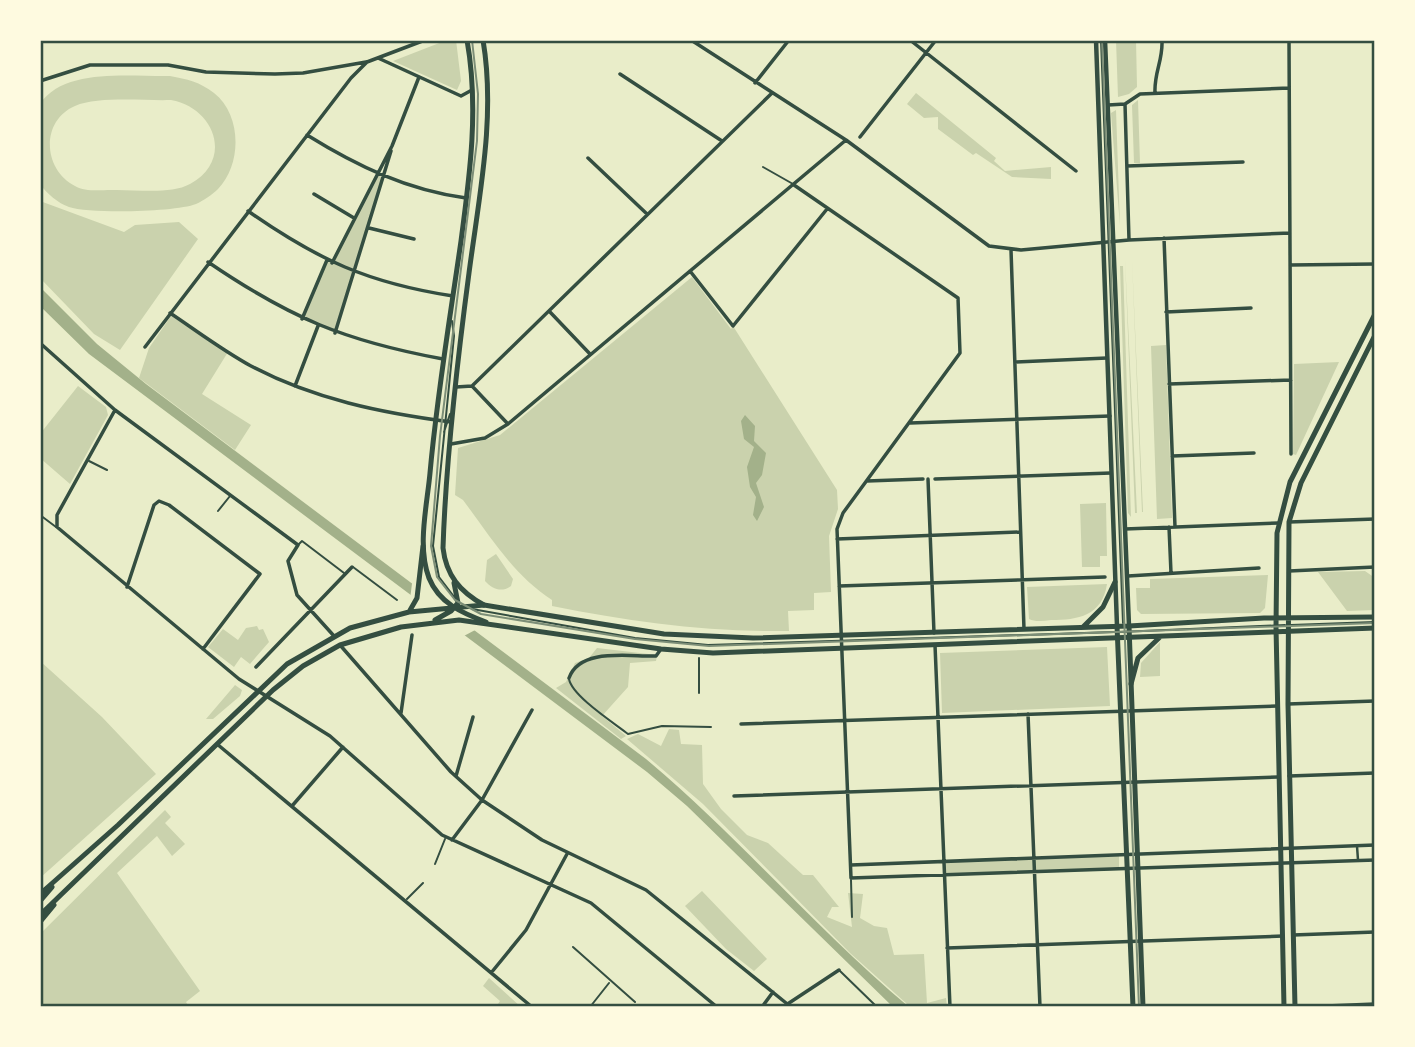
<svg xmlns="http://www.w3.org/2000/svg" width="1415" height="1047" viewBox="0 0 1415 1047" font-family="'Golos Text',sans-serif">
	<rect width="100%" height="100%" fill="#e9edc9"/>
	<path fill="#cad2ad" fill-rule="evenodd" d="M447 40H456L461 81 457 90 393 61Z
		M1116 40H1136L1137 87 1129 94 1118 97Z
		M170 76C187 79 200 82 214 93 242 115 242 164 218 189 213 194 203 201 196 204 176 212 90 214 69 207 58 203 47 194 40 184V104C64 67 132 77 170 76ZM171 100C215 108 234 160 190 184 170 195 134 189 111 190 100 190 85 192 75 186 43 170 40 121 75 106 98 96 145 101 171 100Z
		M916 93 996 158 994 161 1005 171 1051 167V179L1012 177 976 153 973 155 938 129V117L924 118 907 104Z
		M1138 100 1140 163H1134L1132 105Z
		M1116 110 1120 226 1111 113Z
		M376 174 384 178 335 333 302 319 327 260 332 263Z
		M40 201 124 232 135 225 179 222 198 239 120 350 94 334 40 278Z
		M1125 259 1137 513H1135Z
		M1132 259 1143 512H1142Z
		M1120 266H1123L1131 517 1128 513Z
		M692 277 731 329 733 326 837 490 838 509 829 536 831 592 814 593V610L788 611 789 631C707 632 632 622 552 606V600C514 576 490 536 463 500L455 495 458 448 500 435Z
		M171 316 228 352 202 394 251 425 235 450 139 378 149 348Z
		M1166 345 1172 518 1157 519 1151 346Z
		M1339 362 1296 455 1293 454 1294 364Z
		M78 386 106 407 108 415 70 484 40 458V434Z
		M1106 503 1107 556H1100V567H1082L1080 504Z
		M496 554 513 579 511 586C502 593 492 589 485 581L487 560Z
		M1365 571 1375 578V610L1347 611 1318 572Z
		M1268 575 1265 608 1260 613 1141 614 1137 610 1136 588H1150V579Z
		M1107 584C1102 616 1078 620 1051 620 1043 621 1035 622 1029 619L1027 587Z
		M257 626 259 630 263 629 269 642 250 664 241 657 234 667 208 647 223 629 238 640 246 628Z
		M1160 642V676L1140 677 1141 663Z
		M1107 647 1110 706 942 713 940 653Z
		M597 648 657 655 656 661 630 663 628 687 602 716 626 736 621 739 556 688 566 682 575 663 589 658Z
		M40 661 102 717 156 774 40 878Z
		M235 685 242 690 240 696 213 719H206Z
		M669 729 679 730 681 744 702 745 703 784 721 809 747 835 768 843 803 875H813L839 907H832L827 917 852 927 848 893 863 894 860 918 874 926 887 928 894 955 924 954 927 1003 946 998 947 1007 907 1004 850 953 703 804 627 739 638 734 661 746Z
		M165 810 171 817 165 823 185 844 172 856 157 836 117 873 200 991 186 1002 189 1007H40V934Z
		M1119 856V870L944 876V862Z
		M702 891 767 959 754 971 726 949 685 906Z
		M489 978 521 1007H496L500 1001 483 986Z"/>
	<path fill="#a3b18a" d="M40 287 97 344 146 384 646 759C738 836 816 929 909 1007H893L687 806 647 772 89 354 40 306Z
		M745 415 755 426 754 441 766 453 762 475 756 483 764 507 757 521 753 515 756 497 750 487 747 467 754 447 744 439 741 421Z"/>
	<path fill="#e9edc9" d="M413 576 479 628 460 638 410 599Z"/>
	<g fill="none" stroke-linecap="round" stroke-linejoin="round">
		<path stroke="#344e41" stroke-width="2" d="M1101 40 1123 623
			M763 167 793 184
			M452 321 454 336 433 546 439 577 455 598
			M444 432 450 414
			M89 461 107 470
			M218 511 230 496
			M40 515 56 527
			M299 544 302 541 344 573
			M353 567 397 600
			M472 609 635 638 708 645 1114 632
			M1291 625 1375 622
			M1119 632 1285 625
			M699 658V693
			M569 679C572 696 614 723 628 734L662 726 711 727
			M435 864 445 839
			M851 880 852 917
			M407 899 423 883
			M573 947 635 1002
			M840 971 877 1007
			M590 1007 609 983"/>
		<path stroke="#344e41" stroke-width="2.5" d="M1357 846 1358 860"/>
		<path stroke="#344e41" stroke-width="3.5" d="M324 40H328
			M691 40 846 140 989 246 1021 250 1129 240 1290 233
			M910 40 1076 171
			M1289 40 1291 454
			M378 58 461 96 472 90
			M620 74 722 141
			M40 81 90 65H168L206 72 275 74 303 73 366 62
			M755 83 789 40
			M1155 93C1154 72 1163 61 1162 40
			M1125 104 1129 240
			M1108 105 1125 104 1140 94 1289 88
			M307 135C357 166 407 190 466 198
			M860 137 936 40
			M588 158 647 214
			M1127 166 1243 162
			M794 185 958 298 960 353 843 513 837 529 851 878 1375 860
			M314 194 354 218
			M248 211C318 260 368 283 453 296
			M369 228 414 239
			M1164 238 1175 527
			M1011 250 1024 629
			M208 262C290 318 345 341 443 359
			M332 263 392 146 419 77
			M1290 265 1375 264
			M690 271 733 326 827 209
			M550 312 590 354
			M1166 312 1251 308
			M170 313C197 331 222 350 251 366 313 399 382 413 451 422
			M302 319 327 260
			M335 333 391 151
			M40 343 115 410 298 545 288 561 297 595 334 636
			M145 347 351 78 367 62 425 40
			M1015 362 1107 358
			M1169 384 1291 380
			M295 386 318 326
			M472 386 508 424
			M456 387 472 386 771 94
			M115 410 57 515V527L239 679 330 736 442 835 591 903 717 1007
			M910 423 1110 416
			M451 444 485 438 508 424 846 140
			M1172 456 1254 453
			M928 479 934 633
			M935 479 1111 473
			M867 481 923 479
			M1289 522 1375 519
			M1169 527 1171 573
			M1125 529 1279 523
			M837 539 1020 532
			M1289 571 1375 567
			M1128 576 1259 568
			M839 586 1105 577
			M127 587 154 505 159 501 169 505 260 574 203 649
			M340 645 451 772 482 800 542 840 646 890 791 1007
			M935 645 950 1007
			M256 667 352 567
			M569 678C580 647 630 657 656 656L661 649
			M1288 704 1375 701
			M401 713 412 635
			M1028 714 1040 1007
			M741 724 1277 706
			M217 744 532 1007
			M456 776 473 717
			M1289 776 1375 773
			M734 796 1278 777
			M292 806 343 747
			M452 840 482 800 532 710
			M851 865 1375 845
			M1293 935 1375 932
			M947 948 1283 936
			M491 973 526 930 567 854
			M762 1007 773 992
			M783 1007 839 970
			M1302 1007 1375 1004"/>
		<path stroke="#344e41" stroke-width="4.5" d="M1096 40 1117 626
			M1105 40 1129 626"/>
		<path stroke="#344e41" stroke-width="5" d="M467 40C479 107 470 174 461 241 450 318 437 395 430 473 427 506 417 546 429 578 439 603 462 613 486 622
			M483 40C496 117 479 196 469 273 457 363 446 456 443 548 446 575 460 592 484 605
			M1117 626 1133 1007
			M1129 626 1143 1007"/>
		<path stroke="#344e41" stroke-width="5" d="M409 612 417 598 423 546
			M435 620 451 611 458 603 454 583
			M1083 627 1103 607 1115 582
			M1131 684 1138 658 1159 638
			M40 894 118 825 287 664 350 628 409 612 484 605 664 634 753 638 1129 626 1264 618 1375 617
			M40 901 52 887
			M40 915 273 690 303 666 340 645 401 627 459 620 661 649 713 653 1375 628
			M40 922 54 905
			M1284 1007 1276 627 1277 533 1290 482 1375 314
			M1295 1007 1288 704 1289 522 1301 483 1375 335"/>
		<path stroke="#7c8e77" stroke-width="2" d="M472 40 478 94 477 141 440 436 431 546 437 577 455 600 481 614 635 639 709 646 1375 623
			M1102 40 1139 1007"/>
	</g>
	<rect width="1415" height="1047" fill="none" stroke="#fefae0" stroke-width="84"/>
	<rect x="42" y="42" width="1331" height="963" fill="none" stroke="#344e41" stroke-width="2.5"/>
</svg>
